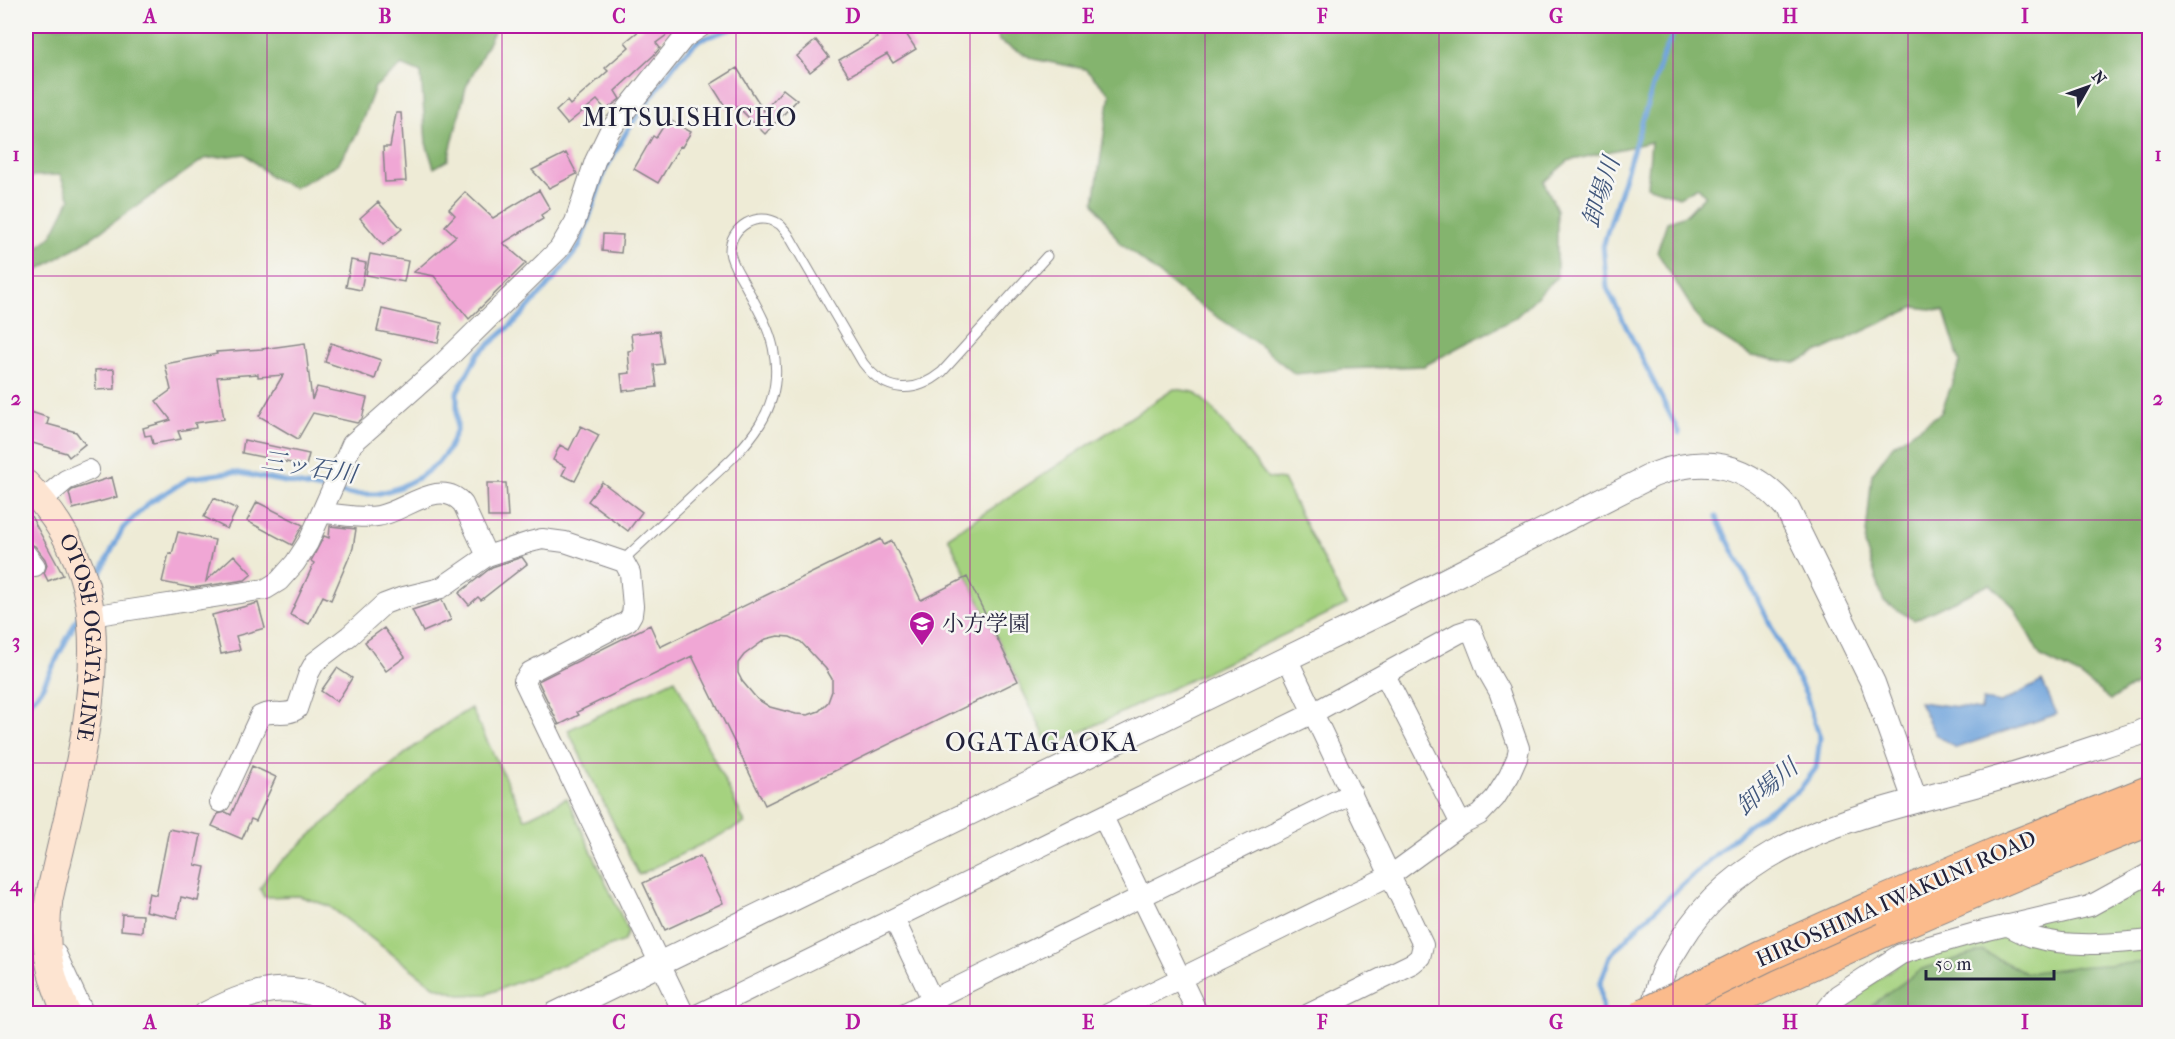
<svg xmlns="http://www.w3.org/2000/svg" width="2175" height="1039" viewBox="0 0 2175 1039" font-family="'IM FELL French Canon','Noto Serif JP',serif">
	<rect width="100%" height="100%" fill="#f6f6f2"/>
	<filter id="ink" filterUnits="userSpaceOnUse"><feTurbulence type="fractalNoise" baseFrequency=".0167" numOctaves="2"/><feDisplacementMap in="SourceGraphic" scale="12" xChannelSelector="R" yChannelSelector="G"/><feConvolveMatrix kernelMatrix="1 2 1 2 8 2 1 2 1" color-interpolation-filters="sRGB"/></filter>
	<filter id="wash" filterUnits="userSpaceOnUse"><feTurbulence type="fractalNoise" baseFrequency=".008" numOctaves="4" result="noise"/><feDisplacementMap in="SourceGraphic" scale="24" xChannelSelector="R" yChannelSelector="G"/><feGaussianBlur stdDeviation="1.35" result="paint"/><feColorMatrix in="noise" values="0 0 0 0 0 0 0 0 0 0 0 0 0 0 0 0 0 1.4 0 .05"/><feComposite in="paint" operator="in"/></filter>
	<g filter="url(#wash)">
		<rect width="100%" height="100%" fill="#eeebd6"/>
		<path fill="#a5d27f" stroke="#647a5d" stroke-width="1.5" d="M1174 389 1194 392 1213 409 1268 478 1283 480 1346 605 1050 747 948 537Z
			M675 679 745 823 639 875 568 730Z
			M471 708 525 819 567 798 628 931 624 941 487 994 460 995 434 986 329 906 299 896 264 897 260 889 269 873C334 815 396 753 471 708Z
			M2149 876V1013L1838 1014 1867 987 1904 961Z"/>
		<path fill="#84b46e" stroke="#536b54" stroke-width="1.5" d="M31 26H497L466 87 448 160 434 168 426 143 421 73 402 65 375 87 357 134 338 164 294 188 271 177 245 154 204 159 91 238 35 272 26 284V256L51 237 70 199 60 175 33 176 26 183V39Z
			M996 26H2149V676L2111 700 2080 676 2041 657 2013 606 1990 584 1914 620 1884 602 1865 545 1872 474 1893 445 1941 413 1960 362 1944 311 1915 307 1795 363 1751 356 1703 326 1657 252 1667 222 1687 214 1705 195 1698 187 1679 197 1647 186 1651 142 1568 161 1544 182 1557 210V277L1515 318 1424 366 1343 369 1295 374 1258 344 1189 298 1119 242 1094 203 1110 94 1085 69 1033 59 999 41Z
			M1983 951 2025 973 2075 967 2149 962V1013H1861L1922 969Z"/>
		<path fill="#6ea3db" stroke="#48628b" stroke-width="1.5" d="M2042 681 2057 714 1956 748 1935 734 1919 702 1981 710 1983 700 2001 703Z"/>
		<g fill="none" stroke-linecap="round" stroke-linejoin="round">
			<path stroke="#6ea3db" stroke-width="5" d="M1677 26 1662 58 1603 246 1607 288 1679 433
				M336 492 349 494H377L398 488 420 477 438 463 448 450 457 429V392L478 354 516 321 554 279 579 247 605 170 628 129 678 60 699 40 741 26
				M95 583 123 528 150 502 190 478 234 472 327 490
				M26 706 41 690 80 613
				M1603 1014 1600 984 1610 956 1641 923 1747 826 1800 789 1816 768 1820 738 1806 695 1716 517"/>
		</g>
		<g id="blocks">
			<path fill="#f0a7d5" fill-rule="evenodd" d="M645 26H679L656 43 660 48 654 55 615 91 620 99 606 110 597 100 567 124 556 111 567 101 570 105 608 71 605 68 629 47 625 42Z
				M887 26H901L916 49 893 63 887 54 849 76 839 60 877 38 874 34Z
				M816 40 829 57 810 72 797 56Z
				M737 68 764 111 783 89 797 100 765 134 737 106 728 111 711 84Z
				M396 113H401L406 181 385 182 383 147H390Z
				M668 119 691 132 682 147 680 146 658 183 634 169 653 136 656 138Z
				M566 153 577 174 549 188 532 170Z
				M539 190 550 209 541 215 543 219 503 243 526 263 469 319 434 276 414 272 456 236 445 226 455 215 449 209 465 192 493 218Z
				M378 202 402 229 383 245 360 218Z
				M603 234 623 235 621 253 602 251Z
				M370 254 408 261 404 282 366 275Z
				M351 260 366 263 361 290 346 287Z
				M382 309 442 323 438 343 377 331Z
				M659 331 664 364 654 365 657 387 623 391 621 374 630 373 628 351 633 350 631 334Z
				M305 343 312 400 317 387 367 398 362 419 357 423 313 413 298 439 259 416 283 375 258 377V374L217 377 224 419 195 423 196 428 178 431 181 439 153 444 151 435 145 436 143 428 171 420 156 401 171 390 165 364 217 354 216 352 262 349Z
				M331 343 381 360 375 379 325 362Z
				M114 369 115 389 96 390 95 370Z
				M31 412 49 418 47 424 76 432 85 444 69 457 66 453 26 441V422L28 423Z
				M581 426 599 435 575 481 562 475 566 467 553 460 560 445 569 450Z
				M244 440 309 454 306 466 242 453Z
				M112 477 117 497 73 509 69 493 72 490Z
				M602 482 642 512 628 531 588 501Z
				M487 483H506L508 517H488Z
				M214 498 237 509 227 529 204 517Z
				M257 502 303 525 292 545 247 521Z
				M26 507 63 575 48 581 44 573 47 565 45 559 35 546 26 542Z
				M330 526 356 529 353 548 331 600 323 596 309 624 290 615 314 563 311 561 324 536 329 538Z
				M178 532 215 540 206 581 234 555 252 574 245 580 192 588 162 582 169 553 172 554Z
				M881 539 884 545 892 541 921 600 967 577 1018 681 765 805 692 656 577 712 579 715 559 725 538 681 650 625 660 647ZM778 636 790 637 801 642 826 669 832 679V691L828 702 819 711 808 715 796 714 770 707 757 699 742 681 738 673V663L744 655 766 639Z
				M522 557 527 564 481 600 478 597 469 605 459 593 492 567Z
				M442 600 451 620 423 632 412 610Z
				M258 603 265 628 236 636 240 650 221 654 212 615Z
				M384 628 405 657 386 671 365 642Z
				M337 668 352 678 337 702 321 691Z
				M252 766 276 777 256 821 251 819 242 839 212 826 218 814 226 812 231 815Z
				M169 829 201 835 195 865 205 867 198 901 181 897 177 918 145 911 149 893 156 895Z
				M700 856 723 903 665 930 643 883Z
				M122 914 143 915 142 932 121 930Z"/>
		</g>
	</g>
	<g filter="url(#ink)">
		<use href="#blocks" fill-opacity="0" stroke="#888688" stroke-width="1.5"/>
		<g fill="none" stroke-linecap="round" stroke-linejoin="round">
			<defs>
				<path id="service" d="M622 561C647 538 671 515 696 492 739 452 788 415 773 347 768 324 754 302 743 281 738 272 731 262 730 252 729 227 758 210 779 224 782 226 785 231 788 234L863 363C886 393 914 395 942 372L1047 256"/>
				<path id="minor" d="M41 501 66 480 89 470
					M322 513C340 514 360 519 378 516 405 512 440 476 463 504L487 556
					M26 554 35 566
					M91 616 266 589 279 581 295 563 308 543 352 444 440 366 559 249 575 222 595 161 610 130 683 39 702 26
					M1287 658 1423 945 1420 957 1413 963 1309 1014
					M1385 675 1461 824
					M220 802 260 716C272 709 286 717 297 709L309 673 315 662 349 636 384 604 400 598 441 588 487 556 530 542 542 539 565 542 624 562 630 573 633 606 632 614 628 621 530 672 524 681 684 1014
					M1103 817 1198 1014
					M894 919 939 1014
					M2006 925C2015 929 2023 934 2032 937 2069 948 2112 944 2150 940
					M56 954 84 1014
					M699 1014 1313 713 1459 633 1471 629 1487 670 1499 691 1519 748 1517 758 1509 776 1495 798 1479 815 1461 824 1391 875 1108 1014
					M903 1014 1352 793
					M1823 1014 1838 995 1901 954 1975 933 2090 906 2150 873"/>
				<path id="tertiary" d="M206 1014C263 985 299 978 356 1014
					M556 1014 1397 605 1653 475C1706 454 1750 465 1787 508L1873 683 1915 800
					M1652 1014C1655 999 1658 983 1664 970 1668 960 1675 951 1680 942 1750 827 1889 811 2007 776 2051 763 2094 748 2137 734L2150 728"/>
				<g id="secondary">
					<path id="s1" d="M26 484C57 516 82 557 89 603 104 693 68 810 49 899 43 943 48 973 67 1014"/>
				</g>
				<path id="motorway" d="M1871 908 2008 849 2150 792
					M1705 1014C1850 942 1999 879 2150 819"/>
			</defs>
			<use href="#service" stroke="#888688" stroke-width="11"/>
			<use href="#minor" stroke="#888688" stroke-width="22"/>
			<use href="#tertiary" stroke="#888688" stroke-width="26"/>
			<use href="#secondary" stroke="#888688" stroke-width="29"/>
			<use href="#motorway" stroke="#888688" stroke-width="35"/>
			<use href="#service" stroke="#fff" stroke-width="9"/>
			<use href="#minor" stroke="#fff" stroke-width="20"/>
			<use href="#tertiary" stroke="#fff" stroke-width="24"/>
			<use href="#secondary" stroke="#fde4d1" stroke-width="27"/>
			<use href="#motorway" stroke="#fbbb8c" stroke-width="33"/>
			<defs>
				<path id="motorway-bridge" d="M1646 1014 1764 956 1871 908"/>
			</defs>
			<use href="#motorway-bridge" stroke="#888688" stroke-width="35" stroke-linecap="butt"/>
			<use href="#motorway-bridge" stroke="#fbbb8c" stroke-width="33"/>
		</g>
	</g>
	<path fill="none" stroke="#b5179e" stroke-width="1.5" stroke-opacity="0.55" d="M267 26V1014M502 26V1014M736 26V1014M970 26V1014M1205 26V1014M1439 26V1014M1673 26V1014M1908 26V1014M26 276H2150M26 520H2150M26 763H2150"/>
	<defs>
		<symbol id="school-pin" viewBox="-11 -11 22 30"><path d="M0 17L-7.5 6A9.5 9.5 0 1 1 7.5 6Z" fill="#b5179e" stroke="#f6f6f2"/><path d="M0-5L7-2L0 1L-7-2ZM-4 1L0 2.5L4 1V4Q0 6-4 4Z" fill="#fff"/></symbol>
	</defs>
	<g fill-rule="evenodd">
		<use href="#school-pin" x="907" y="609" width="30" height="40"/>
	</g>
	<g text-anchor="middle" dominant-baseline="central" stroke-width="5" stroke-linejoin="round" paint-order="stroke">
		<g font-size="22" fill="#22223b" stroke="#f6f6f2" text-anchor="start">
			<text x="942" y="624">小方学園</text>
		</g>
		<g font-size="22" fill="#22223b" stroke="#f6f6f2">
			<text stroke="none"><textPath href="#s1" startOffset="170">OTOSE OGATA LINE</textPath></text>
			<text transform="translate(1896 899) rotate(-24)">HIROSHIMA IWAKUNI ROAD</text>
		</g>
		<g font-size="24" font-style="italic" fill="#40567b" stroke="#f6f6f2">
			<text transform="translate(1601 192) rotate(-72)">卸場川</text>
			<text transform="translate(309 467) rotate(9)">三ッ石川</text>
			<text transform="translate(1767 787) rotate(-40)">卸場川</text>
		</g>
		<g font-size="26" letter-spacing="1.5" fill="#22223b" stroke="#f6f6f2">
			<text x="690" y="117">MITSUISHICHO</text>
			<text x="1042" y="742">OGATAGAOKA</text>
		</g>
	</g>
	<rect width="2175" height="1039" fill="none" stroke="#f6f6f2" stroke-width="66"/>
	<g transform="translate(2088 87) rotate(50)" stroke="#f6f6f2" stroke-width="4.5" paint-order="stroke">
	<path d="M0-4.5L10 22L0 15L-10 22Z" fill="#22223b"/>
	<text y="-9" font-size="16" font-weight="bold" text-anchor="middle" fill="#22223b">N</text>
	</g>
	<path d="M1926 970v9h128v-9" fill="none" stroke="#22223b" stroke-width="3"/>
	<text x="1935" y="970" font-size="18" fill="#22223b" stroke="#f6f6f2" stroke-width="4.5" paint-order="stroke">50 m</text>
	<rect x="33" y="33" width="2109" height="973" fill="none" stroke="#b5179e" stroke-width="2"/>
	<g font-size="20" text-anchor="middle" font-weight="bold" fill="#b5179e">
		<text x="150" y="23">A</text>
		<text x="385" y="23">B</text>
		<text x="619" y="23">C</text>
		<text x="853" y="23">D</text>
		<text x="1088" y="23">E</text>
		<text x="1322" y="23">F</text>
		<text x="1556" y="23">G</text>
		<text x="1790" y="23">H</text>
		<text x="2025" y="23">I</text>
		<text x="16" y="161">1</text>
		<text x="2158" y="161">1</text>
		<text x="16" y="405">2</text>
		<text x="2158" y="405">2</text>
		<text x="16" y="648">3</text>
		<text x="2158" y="648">3</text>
		<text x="16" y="891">4</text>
		<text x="2158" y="891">4</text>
		<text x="150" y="1029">A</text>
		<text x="385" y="1029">B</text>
		<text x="619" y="1029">C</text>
		<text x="853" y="1029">D</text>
		<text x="1088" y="1029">E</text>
		<text x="1322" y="1029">F</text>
		<text x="1556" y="1029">G</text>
		<text x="1790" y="1029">H</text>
		<text x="2025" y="1029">I</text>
	</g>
</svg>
